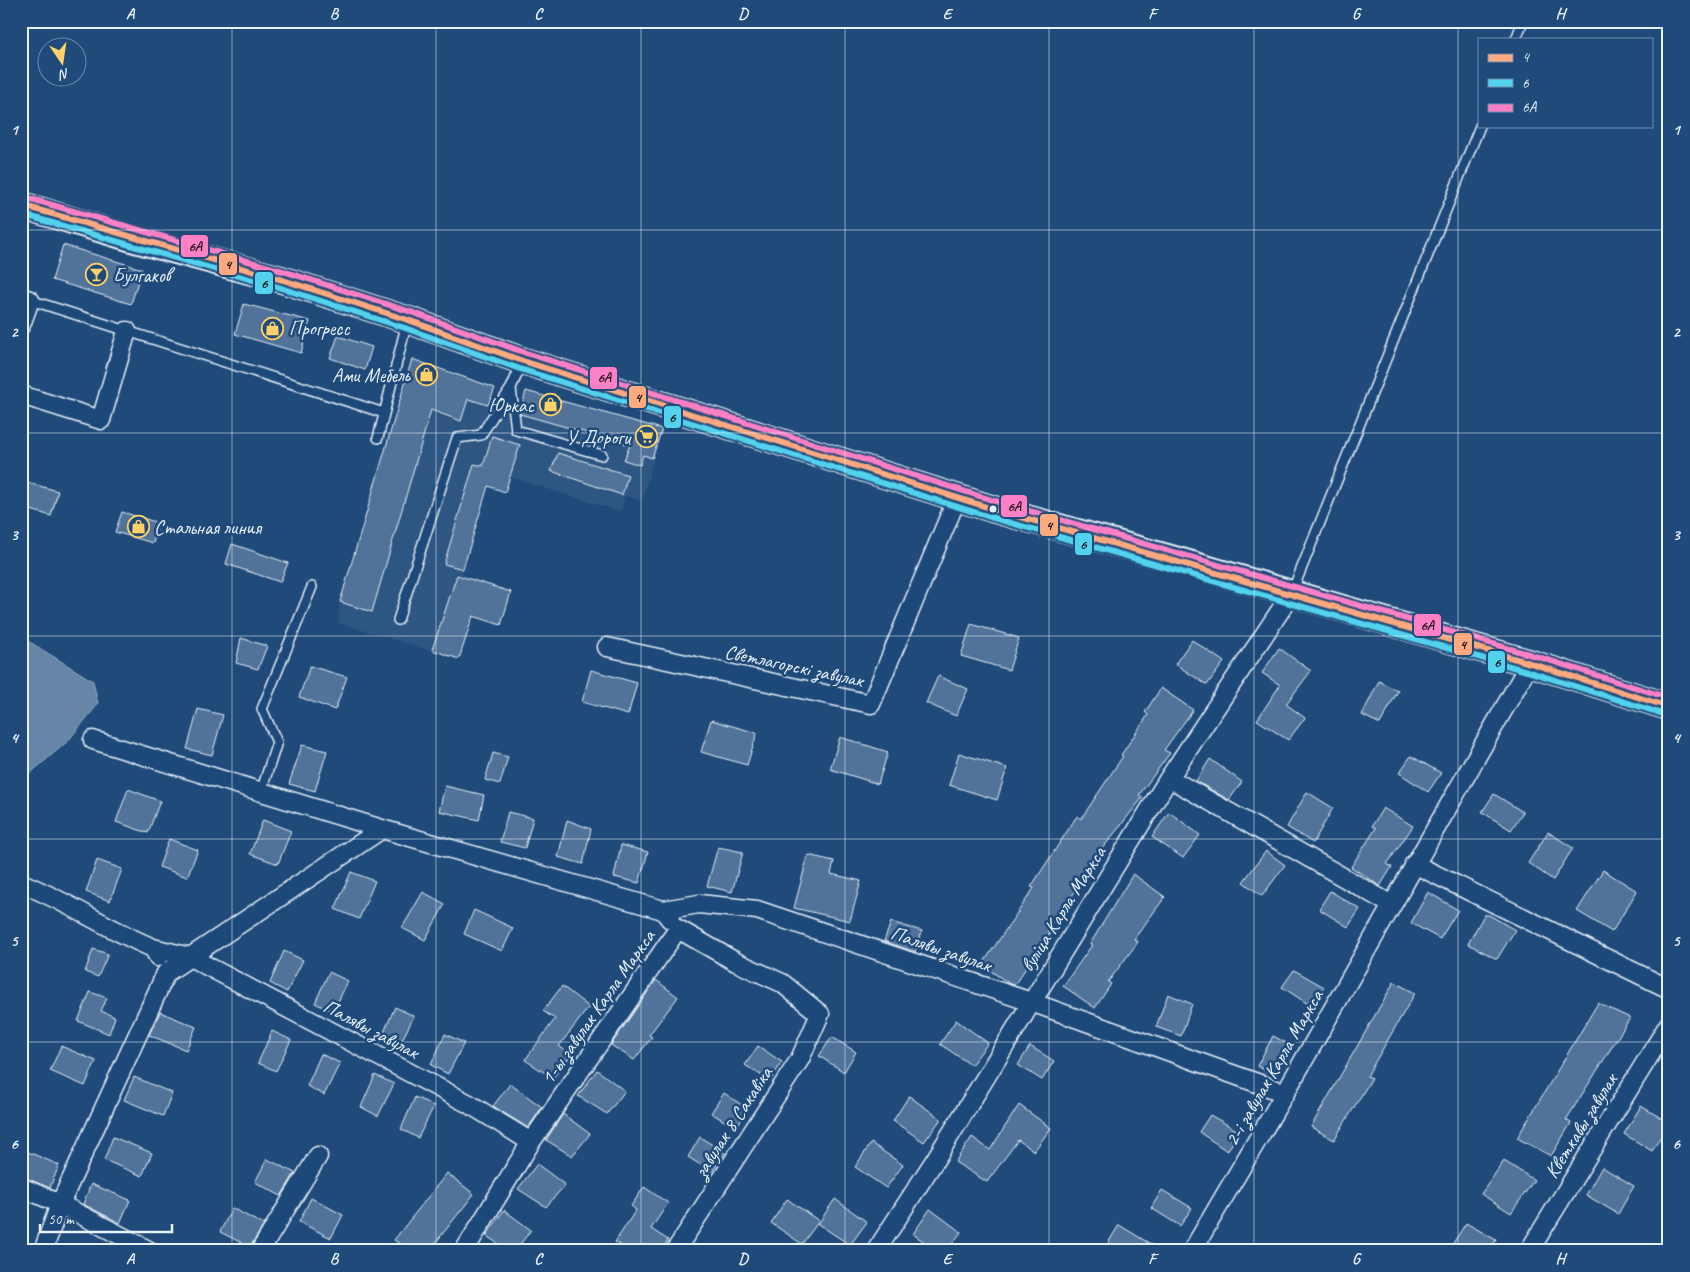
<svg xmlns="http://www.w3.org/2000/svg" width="1690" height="1272" viewBox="0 0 1690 1272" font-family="Caveat,sans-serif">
	<rect width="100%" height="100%" fill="#1f4a7a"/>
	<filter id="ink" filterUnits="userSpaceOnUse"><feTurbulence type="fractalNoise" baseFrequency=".02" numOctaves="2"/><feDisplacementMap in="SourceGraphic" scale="10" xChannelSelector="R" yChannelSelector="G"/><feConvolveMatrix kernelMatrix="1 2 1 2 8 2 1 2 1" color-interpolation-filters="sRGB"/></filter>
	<g filter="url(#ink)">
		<path fill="#2e5683" d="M412 359 495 388 489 403 499 406H522L526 391 662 429 642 501 625 496 621 512 510 477 505 492 488 486 462 577 511 592 501 625 473 616 459 659 338 623 340 602Z"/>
		<path fill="#6685a7" stroke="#9ab0c7" d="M21 639 28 641 93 681 98 704 68 741 21 781Z"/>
		<path fill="#517399" stroke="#e8f1f8" d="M63 245 142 269 131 304 52 280Z
			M244 304 310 321 301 353 235 334Z
			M338 336 372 347 365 370 330 358Z
			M412 359 495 388 488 405 468 399 461 421 431 410 372 612 340 602Z
			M526 391 662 429 652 458 643 455 640 465 624 460 630 445 520 414Z
			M492 436 520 445 505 492 488 486 463 569 444 564 474 464 483 466Z
			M558 453 628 475 622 495 551 471Z
			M21 481 58 491 51 516 21 507Z
			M122 512 159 523 153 543 115 532Z
			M232 544 288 563 280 582 226 564Z
			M457 575 511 592 501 625 473 616 459 659 432 650Z
			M971 624 1019 638 1009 670 961 656Z
			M241 638 267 646 258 669 236 663Z
			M1192 640 1224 662 1207 685 1175 664Z
			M1279 648 1311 671 1286 704 1305 718 1288 740 1257 720 1280 685 1262 673Z
			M310 666 347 677 335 710 299 697Z
			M591 670 637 683 628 715 582 702Z
			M938 676 968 689 956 716 926 703Z
			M1379 681 1398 691 1380 724 1362 715Z
			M1161 688 1193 710 1164 750 1170 753 1139 795 1143 797 1076 882 1080 885 1048 928 1052 931 1014 985 1010 984 982 965 1034 888 1031 887 1077 816 1081 819 1123 756 1121 755 1148 715 1145 712Z
			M198 709 223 715 212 755 187 749Z
			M711 720 757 733 747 765 701 752Z
			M840 737 888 752 878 784 830 769Z
			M302 745 327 751 315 791 289 784Z
			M493 753 508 757 500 784 485 780Z
			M959 753 1007 768 997 800 949 785Z
			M1411 756 1441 773 1428 792 1399 773Z
			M1210 759 1242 782 1229 800 1196 781Z
			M445 786 484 795 479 820 439 811Z
			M128 789 160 801 148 833 116 822Z
			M1307 792 1333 808 1313 843 1287 827Z
			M1494 794 1523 812 1511 830 1482 812Z
			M1383 808 1413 826 1387 864 1392 867 1380 886 1351 867 1376 828 1372 826Z
			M508 812 533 818 525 848 500 842Z
			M1169 812 1200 835 1183 858 1152 837Z
			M263 820 291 831 278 864 250 854Z
			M567 820 591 829 583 864 558 857Z
			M1548 832 1573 848 1553 880 1528 863Z
			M169 839 198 850 187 877 159 867Z
			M621 845 648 852 639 883 614 877Z
			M718 847 743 852 732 892 707 886Z
			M1266 851 1285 865 1262 896 1243 882Z
			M808 855 834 861 831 874 861 881 850 921 794 908Z
			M97 860 122 869 110 901 86 892Z
			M1603 870 1637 891 1612 932 1577 911Z
			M351 872 375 881 359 919 335 909Z
			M1133 874 1165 897 1134 939 1138 942 1108 982 1111 984 1095 1008 1063 986 1092 945 1090 944Z
			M1330 891 1360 909 1348 927 1319 909Z
			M423 892 445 904 425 940 402 928Z
			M1428 892 1458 910 1440 939 1411 923Z
			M474 910 513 928 502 951 464 934Z
			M1484 915H1489L1515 930 1497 959 1468 944Z
			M891 922 922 931 915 952 884 941Z
			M93 949 108 954 98 977 85 972Z
			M284 951 303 960 287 992 270 983Z
			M1294 970 1324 987 1311 1006 1282 987Z
			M329 972 348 981 333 1012 315 1003Z
			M656 980 678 997 649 1035 652 1037 634 1060 611 1045Z
			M1394 982 1415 993 1367 1076 1372 1078 1334 1140 1311 1127Z
			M562 986 589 1007 559 1046 571 1055 553 1078 525 1060 555 1019 543 1011Z
			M90 992 107 998 101 1011 115 1017 109 1034 78 1021Z
			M1168 994 1192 1004 1181 1036 1156 1027Z
			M1598 1003 1630 1018 1566 1120 1571 1123 1551 1156 1517 1138Z
			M395 1007 414 1016 398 1048 381 1039Z
			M160 1012 196 1027 186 1050 149 1035Z
			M956 1020 988 1043 971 1065 940 1044Z
			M272 1031 291 1040 276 1071 258 1063Z
			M445 1034 464 1043 448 1074 431 1065Z
			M1273 1036 1292 1046 1275 1076 1257 1066Z
			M832 1037 856 1052 844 1072 819 1056Z
			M61 1046 96 1061 85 1086 50 1071Z
			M758 1046 782 1062 770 1081 745 1065Z
			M1030 1046 1054 1061 1042 1080 1018 1065Z
			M321 1054 340 1063 324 1095 307 1086Z
			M597 1070 625 1091 607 1114 578 1096Z
			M375 1075 394 1084 378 1116 361 1107Z
			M134 1077 172 1093 163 1116 124 1100Z
			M510 1084 542 1107 528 1128 493 1106Z
			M724 1093 748 1109 736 1128 711 1113Z
			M909 1096 941 1119 924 1142 893 1121Z
			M415 1097 434 1106 418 1138 401 1129Z
			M1019 1105 1051 1128 1034 1151 1018 1140 987 1182 955 1162 972 1137 990 1150Z
			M1641 1106 1669 1123 1652 1151 1624 1134Z
			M563 1114 590 1134 572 1156 546 1140Z
			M1210 1115 1240 1132 1227 1151 1199 1132Z
			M113 1137 152 1153 142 1176 104 1160Z
			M700 1137 725 1153 712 1172 688 1157Z
			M871 1143 903 1165 886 1188 855 1167Z
			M21 1149 59 1165 50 1188 21 1176Z
			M267 1159 295 1173 281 1196 255 1182Z
			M1504 1161 1534 1180 1511 1213 1481 1194Z
			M537 1164 565 1185 546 1207 518 1189Z
			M1602 1167 1634 1186 1618 1214 1586 1195Z
			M447 1173 474 1194 429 1251H411L394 1240Z
			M91 1184 130 1200 120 1223 83 1204Z
			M644 1187 668 1203 651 1229 668 1240 661 1251H630L615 1242 636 1210 631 1206Z
			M1162 1190 1192 1208 1180 1226 1151 1208Z
			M311 1198 343 1215 331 1238 299 1222Z
			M787 1199 819 1221 802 1244 771 1223Z
			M835 1199 867 1222 850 1245 818 1224Z
			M232 1208 264 1225 250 1247 220 1232Z
			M930 1209 961 1232 947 1251H938L913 1234Z
			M504 1210 531 1230 515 1251H510L486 1236Z
			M1466 1223 1496 1240 1489 1251H1448Z
			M1119 1225 1162 1251H1120L1108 1243Z"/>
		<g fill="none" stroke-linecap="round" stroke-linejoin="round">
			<defs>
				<path id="service" d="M1516 39 1523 21
					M30 300 384 413
					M511 388 516 430 602 455
					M378 438 407 322
					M1292 592 1480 126
					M398 620 457 438 481 435 511 388 523 361
					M261 792 277 742 262 709 312 587"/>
				<path id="minor" d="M21 297 30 300 21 325
					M21 395 101 420 127 331
					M607 647 871 704 957 498
					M93 740 382 829 663 910 670 919
					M1169 778 1392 905
					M1414 864 1669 989
					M21 883C67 901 107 929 153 948L158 957
					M663 910 699 904 757 910 1031 1002 1285 1093
					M153 948 190 957 471 1105 531 1142
					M21 1187 60 1204 150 1251
					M43 1251 60 1204 166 973 382 829
					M260 1251 318 1156
					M464 1251 531 1142 678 929 736 962 782 983 820 1014 800 1059 675 1251
					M876 1251 935 1160 1169 778 1292 593
					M1192 1251 1285 1093 1530 663
					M1529 1251 1669 1024"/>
				<path id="secondary" d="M21 205 137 240 283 280 408 320 523 361 993 509 1180 561 1530 663 1669 707"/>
			</defs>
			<use href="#service" stroke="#e8f1f8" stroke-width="12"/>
			<use href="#minor" stroke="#e8f1f8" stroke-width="21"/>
			<use href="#secondary" stroke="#e8f1f8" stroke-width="29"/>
			<use href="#service" stroke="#1f4a7a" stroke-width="9"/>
			<use href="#minor" stroke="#1f4a7a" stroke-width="18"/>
			<use href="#secondary" stroke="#1f4a7a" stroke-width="25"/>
			<defs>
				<path id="bus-1" d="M21 205 283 280 408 320 523 361 993 509 1530 663 1669 707"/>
				<path id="bus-2" d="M21 214 281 288 405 328 520 369 990 517 1527 671 1666 715"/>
				<path id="bus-3" d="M24 197 286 272 411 312 526 353 995 501 1532 655 1669 698"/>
			</defs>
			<use href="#bus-1" stroke="#1f4a7a" stroke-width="10"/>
			<use href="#bus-2" stroke="#1f4a7a" stroke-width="10"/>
			<use href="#bus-3" stroke="#1f4a7a" stroke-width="10"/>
			<use href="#bus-1" stroke="#ffa980" stroke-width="6"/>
			<use href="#bus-2" stroke="#53d2ee" stroke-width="6"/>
			<use href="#bus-3" stroke="#ff80c5" stroke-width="6"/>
		</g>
	</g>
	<path fill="none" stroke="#e8f1f8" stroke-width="1" stroke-opacity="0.55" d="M232 21V1251M436 21V1251M641 21V1251M845 21V1251M1049 21V1251M1254 21V1251M1458 21V1251M21 230H1669M21 433H1669M21 636H1669M21 839H1669M21 1042H1669"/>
	<defs>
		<symbol id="bar-ring" viewBox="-11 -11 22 22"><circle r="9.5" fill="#1f4a7a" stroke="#ffd166" stroke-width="1.5"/><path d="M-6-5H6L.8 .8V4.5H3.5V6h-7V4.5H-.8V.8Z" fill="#ffd166"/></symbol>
		<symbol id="shop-ring" viewBox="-11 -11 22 22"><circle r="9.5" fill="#1f4a7a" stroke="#ffd166" stroke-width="1.5"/><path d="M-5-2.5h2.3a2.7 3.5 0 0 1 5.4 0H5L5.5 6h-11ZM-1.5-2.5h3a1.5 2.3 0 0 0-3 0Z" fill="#ffd166"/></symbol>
		<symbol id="supermarket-ring" viewBox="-11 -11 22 22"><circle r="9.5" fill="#1f4a7a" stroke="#ffd166" stroke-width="1.5"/><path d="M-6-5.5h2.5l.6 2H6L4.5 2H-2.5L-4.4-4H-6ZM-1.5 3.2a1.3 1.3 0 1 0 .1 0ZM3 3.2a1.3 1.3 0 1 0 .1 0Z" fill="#ffd166"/></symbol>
	</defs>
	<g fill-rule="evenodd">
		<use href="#bar-ring" x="84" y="262" width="25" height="25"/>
		<use href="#shop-ring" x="260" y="316" width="25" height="25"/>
		<use href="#shop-ring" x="414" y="362" width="25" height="25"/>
		<use href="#shop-ring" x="538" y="392" width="25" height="25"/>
		<use href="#supermarket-ring" x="634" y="424" width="25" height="25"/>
		<use href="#shop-ring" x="126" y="514" width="25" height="25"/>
	</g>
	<circle fill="#e8f1f8" stroke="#1f4a7a" stroke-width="2" cx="993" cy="509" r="4.5"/>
	<g text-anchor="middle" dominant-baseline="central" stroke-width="5" stroke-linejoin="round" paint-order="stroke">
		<g font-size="20" fill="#e8f1f8" stroke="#1f4a7a" text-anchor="start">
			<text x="113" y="275">Булгаков</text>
			<text x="289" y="328">Прогресс</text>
			<text x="410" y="375" text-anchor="end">Ами Мебель</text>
			<text x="534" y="405" text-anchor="end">Юркас</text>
			<text x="630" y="437" text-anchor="end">У Дороги</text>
			<text x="154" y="527">Стальная линия</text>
		</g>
		<g font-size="20" fill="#e8f1f8" stroke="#1f4a7a">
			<text transform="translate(794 666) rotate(12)">Светлагорскі завулак</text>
			<text transform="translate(1063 909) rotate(-58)">вуліца Карла Маркса</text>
			<text transform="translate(941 949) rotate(19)">Палявы завулак</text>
			<text transform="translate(598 1007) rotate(-55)">1-ы завулак Карла Маркса</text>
			<text transform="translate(371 1029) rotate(28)">Палявы завулак</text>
			<text transform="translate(1274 1068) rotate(-60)">2-і завулак Карла Маркса</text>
			<text transform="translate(733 1122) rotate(-57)">завулак 8 Сакавіка</text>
			<text transform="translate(1581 1126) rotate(-58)">Кветкавы завулак</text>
		</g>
	</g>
	<g stroke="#1f4a7a" stroke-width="2">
		<rect x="180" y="234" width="29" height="24" rx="5" fill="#ff80c5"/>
		<rect x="218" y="252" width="20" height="24" rx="5" fill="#ffa980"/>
		<rect x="254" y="271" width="20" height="24" rx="5" fill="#53d2ee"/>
		<rect x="589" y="366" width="29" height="24" rx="5" fill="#ff80c5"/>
		<rect x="628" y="385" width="19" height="24" rx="5" fill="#ffa980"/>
		<rect x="663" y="405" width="19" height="24" rx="5" fill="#53d2ee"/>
		<rect x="1000" y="494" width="28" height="24" rx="5" fill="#ff80c5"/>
		<rect x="1039" y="513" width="20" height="24" rx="5" fill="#ffa980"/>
		<rect x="1074" y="532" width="19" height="24" rx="5" fill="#53d2ee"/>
		<rect x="1413" y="613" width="29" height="24" rx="5" fill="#ff80c5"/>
		<rect x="1453" y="632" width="20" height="24" rx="5" fill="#ffa980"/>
		<rect x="1487" y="650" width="19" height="24" rx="5" fill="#53d2ee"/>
	</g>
	<g font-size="14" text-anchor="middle" font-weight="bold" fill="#111">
		<text x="195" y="251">6А</text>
		<text x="228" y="269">4</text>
		<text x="264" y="288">6</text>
		<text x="604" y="382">6А</text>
		<text x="638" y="402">4</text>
		<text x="672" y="422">6</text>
		<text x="1014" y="511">6А</text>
		<text x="1049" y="530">4</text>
		<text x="1083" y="549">6</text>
		<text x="1427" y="630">6А</text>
		<text x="1463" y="649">4</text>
		<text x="1497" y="667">6</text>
	</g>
	<rect width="1690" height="1272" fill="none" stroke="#1f4a7a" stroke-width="55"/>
	<rect x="1478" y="38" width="175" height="90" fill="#1f4a7a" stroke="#6f8dac"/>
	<rect x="1488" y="54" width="25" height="8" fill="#ffa980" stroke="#6f8dac"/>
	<text x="1522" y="62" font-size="15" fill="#e8f1f8">4</text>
	<rect x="1488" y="79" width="25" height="8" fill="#53d2ee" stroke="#6f8dac"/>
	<text x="1522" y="88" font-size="15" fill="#e8f1f8">6</text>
	<rect x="1488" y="104" width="25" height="8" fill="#ff80c5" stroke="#6f8dac"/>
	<text x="1522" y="112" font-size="15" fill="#e8f1f8">6А</text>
	<g transform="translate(62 62) rotate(167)"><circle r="24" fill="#1f4a7a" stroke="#6f8dac"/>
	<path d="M0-4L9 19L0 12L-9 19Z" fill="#ffd166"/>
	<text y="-8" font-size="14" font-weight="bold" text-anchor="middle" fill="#e8f1f8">N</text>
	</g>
	<path d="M40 1224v8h132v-8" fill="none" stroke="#e8f1f8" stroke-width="2.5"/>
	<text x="48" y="1224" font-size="15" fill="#e8f1f8" stroke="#1f4a7a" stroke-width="4" paint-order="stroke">50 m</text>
	<rect x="28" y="28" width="1634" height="1216" fill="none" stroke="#e8f1f8" stroke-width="2"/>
	<g font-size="16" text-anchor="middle" font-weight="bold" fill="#e8f1f8">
		<text x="130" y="19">A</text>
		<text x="334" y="19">B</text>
		<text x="538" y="19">C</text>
		<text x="743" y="19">D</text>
		<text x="947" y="19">E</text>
		<text x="1152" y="19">F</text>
		<text x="1356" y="19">G</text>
		<text x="1560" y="19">H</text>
		<text x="14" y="135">1</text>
		<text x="1676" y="135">1</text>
		<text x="14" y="337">2</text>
		<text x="1676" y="337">2</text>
		<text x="14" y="540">3</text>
		<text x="1676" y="540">3</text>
		<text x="14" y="743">4</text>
		<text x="1676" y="743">4</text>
		<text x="14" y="946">5</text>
		<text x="1676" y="946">5</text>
		<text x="14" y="1149">6</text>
		<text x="1676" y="1149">6</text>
		<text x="130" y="1264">A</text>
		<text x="334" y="1264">B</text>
		<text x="538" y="1264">C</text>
		<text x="743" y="1264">D</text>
		<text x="947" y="1264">E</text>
		<text x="1152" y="1264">F</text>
		<text x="1356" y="1264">G</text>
		<text x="1560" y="1264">H</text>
	</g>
</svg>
